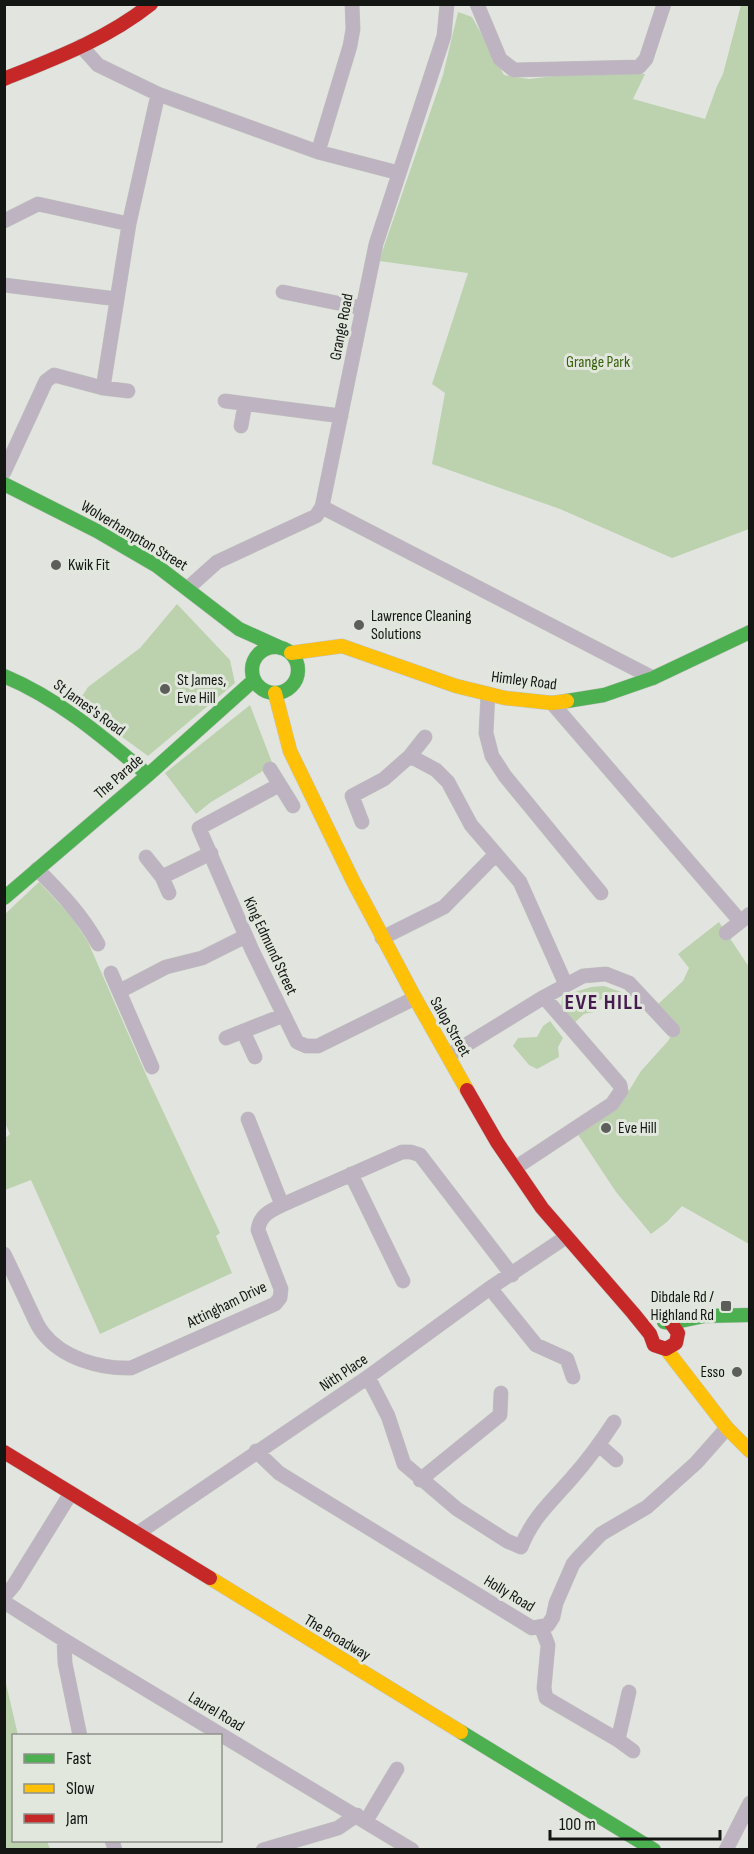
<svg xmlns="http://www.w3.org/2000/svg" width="754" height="1854" viewBox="0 0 754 1854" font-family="'Sofia Sans Condensed',sans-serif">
	<rect width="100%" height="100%" fill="#e2e5df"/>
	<path fill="#bcd1ae" d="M741 5H749V529L672 558 560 509 432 464 445 393 432 384 468 273 379 261 443 75 458 12 472 17 504 75 529 79 571 74H645L633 99 705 119 717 86 723 74Z
		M177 604 230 660 235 683 148 756 77 704 88 687 140 648Z
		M250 705 273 765 211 802 196 814 165 773Z
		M39 882 71 916 88 942 148 1079 220 1233 216 1236 232 1273 100 1334 31 1180 5 1190 4 1139 10 1134 4 1121 5 914Z
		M719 922 749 967V1244L682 1206 667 1222 651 1234 616 1192 577 1133 618 1102 630 1089 641 1071 668 1041 676 1027 656 1006 683 981 689 968 678 954Z
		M604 986 624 993 627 1000 615 1002 614 998 597 1000 599 1011 584 1014 574 1023 561 1009 562 996 591 987Z
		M550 1021 563 1038 558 1047 559 1057 537 1069 529 1065 513 1046 518 1038 537 1037 543 1026Z
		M4 1675 18 1735 14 1736V1840L47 1841 50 1849H5Z"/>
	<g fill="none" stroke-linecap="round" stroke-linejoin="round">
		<defs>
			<path id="street" d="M477 4 500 59 514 70 639 67 646 59 664 4
				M81 46 98 65 158 94 318 152 399 173
				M318 152 350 46 353 29 352 4
				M4 221 38 204 129 224
				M4 285 117 299
				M283 292 362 308
				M103 388 129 224 158 94
				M225 401 341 416
				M241 426 245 404
				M4 472 46 381 54 375 103 388 128 391
				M322 507 653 678
				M188 588 217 562 316 516 322 507 376 244 444 36 447 4
				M488 694 486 733 492 756 505 776 601 893
				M552 703 740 921
				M410 756 425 737
				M270 769 293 806
				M279 785 199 828 252 950 297 1042 306 1046H318L415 998
				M362 822 352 796 384 779 410 756 436 770 448 782 471 825 520 882 566 985
				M146 857 162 877
				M37 869C61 893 82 915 98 944
				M169 893 162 877 211 853
				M726 933 750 914
				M382 938 444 907 496 854
				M111 973 152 1067
				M120 991 166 967 202 958 246 936
				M243 1031 255 1057
				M226 1038 284 1015
				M448 1056 544 997 583 976 606 974 629 983 673 1030
				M248 1119 282 1205
				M515 1168 612 1104 621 1091 620 1085 544 997
				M351 1174 403 1281
				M4 1254C13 1272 21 1290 30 1309 34 1317 37 1326 43 1333 62 1358 100 1369 131 1368L275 1304 280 1298 281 1289 258 1230C260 1215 270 1211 282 1205L402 1152H411L420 1155 512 1275
				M490 1288 536 1345 567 1359 573 1377
				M368 1377 388 1416 404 1464 457 1509 507 1541 521 1547C533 1517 551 1502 571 1479 587 1461 601 1442 614 1422
				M599 1445 616 1460
				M256 1451 279 1473 532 1628 548 1625 553 1617 556 1603 573 1564 578 1558 601 1534 647 1507 696 1463 727 1428
				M420 1480 500 1415 501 1393
				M138 1533 368 1377 490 1288 566 1237
				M4 1597 14 1585 71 1493
				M4 1602 64 1640 412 1850
				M541 1627 548 1645 544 1688 546 1698 618 1740 629 1692
				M64 1640 65 1663 80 1736
				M618 1740 633 1751
				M366 1821 397 1769
				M112 1840 115 1850
				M263 1850 338 1828 357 1815
				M726 1850 750 1803"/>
			<path id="fast" d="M4 484 97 531 157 566 239 629 281 648
				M252 670a23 23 0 1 1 46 0a23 23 0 1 1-46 0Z
				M4 676C59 699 103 737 148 775
				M567 701 604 695 653 678 750 632
				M4 898 148 775 254 680
				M664 1322 671 1323 704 1316 750 1315
				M461 1732 654 1850"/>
			<path id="slow" d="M291 653 342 646 456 686 505 698 552 703 567 701
				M275 693 290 751 353 881 415 998 467 1090
				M666 1349 727 1428 750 1451
				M210 1578 461 1732"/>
			<path id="jam" d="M4 79C56 58 107 39 151 4
				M467 1090 497 1142 542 1208 633 1313 650 1334 654 1345 666 1349 676 1343 678 1333 671 1323
				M4 1452 210 1578"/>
		</defs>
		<use href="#street" stroke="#c1c3bf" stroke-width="15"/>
		<use href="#fast" stroke="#c1c3bf" stroke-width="15"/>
		<use href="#slow" stroke="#c1c3bf" stroke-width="15"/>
		<use href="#jam" stroke="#c1c3bf" stroke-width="15"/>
		<use href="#street" stroke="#beb3c0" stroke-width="14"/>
		<use href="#fast" stroke="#4caf50" stroke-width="14"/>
		<use href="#slow" stroke="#ffc107" stroke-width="14"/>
		<use href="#jam" stroke="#c62828" stroke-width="14"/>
	</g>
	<g fill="#5c5e5a" stroke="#e1e7dd" stroke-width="2">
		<circle cx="56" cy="565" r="6"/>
		<circle cx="359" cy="625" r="6"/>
		<circle cx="165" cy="689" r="6"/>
		<circle cx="606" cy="1128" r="6"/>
		<rect x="720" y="1300" width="12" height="12" rx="3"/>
		<circle cx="737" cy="1372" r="6"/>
	</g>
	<g text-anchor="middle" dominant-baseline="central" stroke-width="6" stroke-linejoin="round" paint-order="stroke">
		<g font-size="16" fill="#141613" stroke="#e1e7dd">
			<text transform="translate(342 327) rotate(-79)">Grange Road</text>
			<text transform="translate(134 536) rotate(31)">Wolverhampton Street</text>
			<text transform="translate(524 681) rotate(7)">Himley Road</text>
			<text transform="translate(89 708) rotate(36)">St James's Road</text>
			<text transform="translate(119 777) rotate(-41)">The Parade</text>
			<text transform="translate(270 946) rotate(65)">King Edmund Street</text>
			<text transform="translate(450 1027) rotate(60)">Salop Street</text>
			<text transform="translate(227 1305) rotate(-26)">Attingham Drive</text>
			<text transform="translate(344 1373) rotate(-34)">Nith Place</text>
			<text transform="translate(509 1594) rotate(31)">Holly Road</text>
			<text transform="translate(337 1638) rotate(31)">The Broadway</text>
			<text transform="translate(216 1712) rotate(31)">Laurel Road</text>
		</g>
		<g font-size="16" fill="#386209" stroke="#e1e7dd">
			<text x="598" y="362">Grange Park</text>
		</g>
		<g font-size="16" fill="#141613" stroke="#e1e7dd" text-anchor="start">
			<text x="68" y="565">Kwik Fit</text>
			<text x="371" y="616">Lawrence Cleaning<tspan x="371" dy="18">Solutions</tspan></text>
			<text x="177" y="680">St James,<tspan x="177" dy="18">Eve Hill</tspan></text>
			<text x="618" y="1128">Eve Hill</text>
			<text x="714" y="1297" text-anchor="end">Dibdale Rd /<tspan x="714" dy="18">Highland Rd</tspan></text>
			<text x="725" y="1372" text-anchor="end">Esso</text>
		</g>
		<g font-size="22" font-weight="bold" letter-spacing="1.5" fill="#451b50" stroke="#e1e7dd">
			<text x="604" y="1002">EVE HILL</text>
		</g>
	</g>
	<rect width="754" height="1854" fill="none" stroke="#141613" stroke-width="12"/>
	<rect x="12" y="1734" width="210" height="108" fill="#e1e7dd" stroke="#8f938c" stroke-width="1.5"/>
	<rect x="24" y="1754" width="30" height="9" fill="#4caf50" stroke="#8f938c" stroke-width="1.5"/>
	<text x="66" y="1764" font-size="18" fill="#141613">Fast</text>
	<rect x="24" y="1784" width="30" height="9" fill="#ffc107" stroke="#8f938c" stroke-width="1.5"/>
	<text x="66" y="1794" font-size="18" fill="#141613">Slow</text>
	<rect x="24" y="1814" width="30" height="9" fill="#c62828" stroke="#8f938c" stroke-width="1.5"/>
	<text x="66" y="1824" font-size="18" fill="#141613">Jam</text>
	<path d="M550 1830v9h170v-9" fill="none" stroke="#141613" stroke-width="3"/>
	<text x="559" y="1830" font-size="18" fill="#141613" stroke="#e1e7dd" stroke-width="4.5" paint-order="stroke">100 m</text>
</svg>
